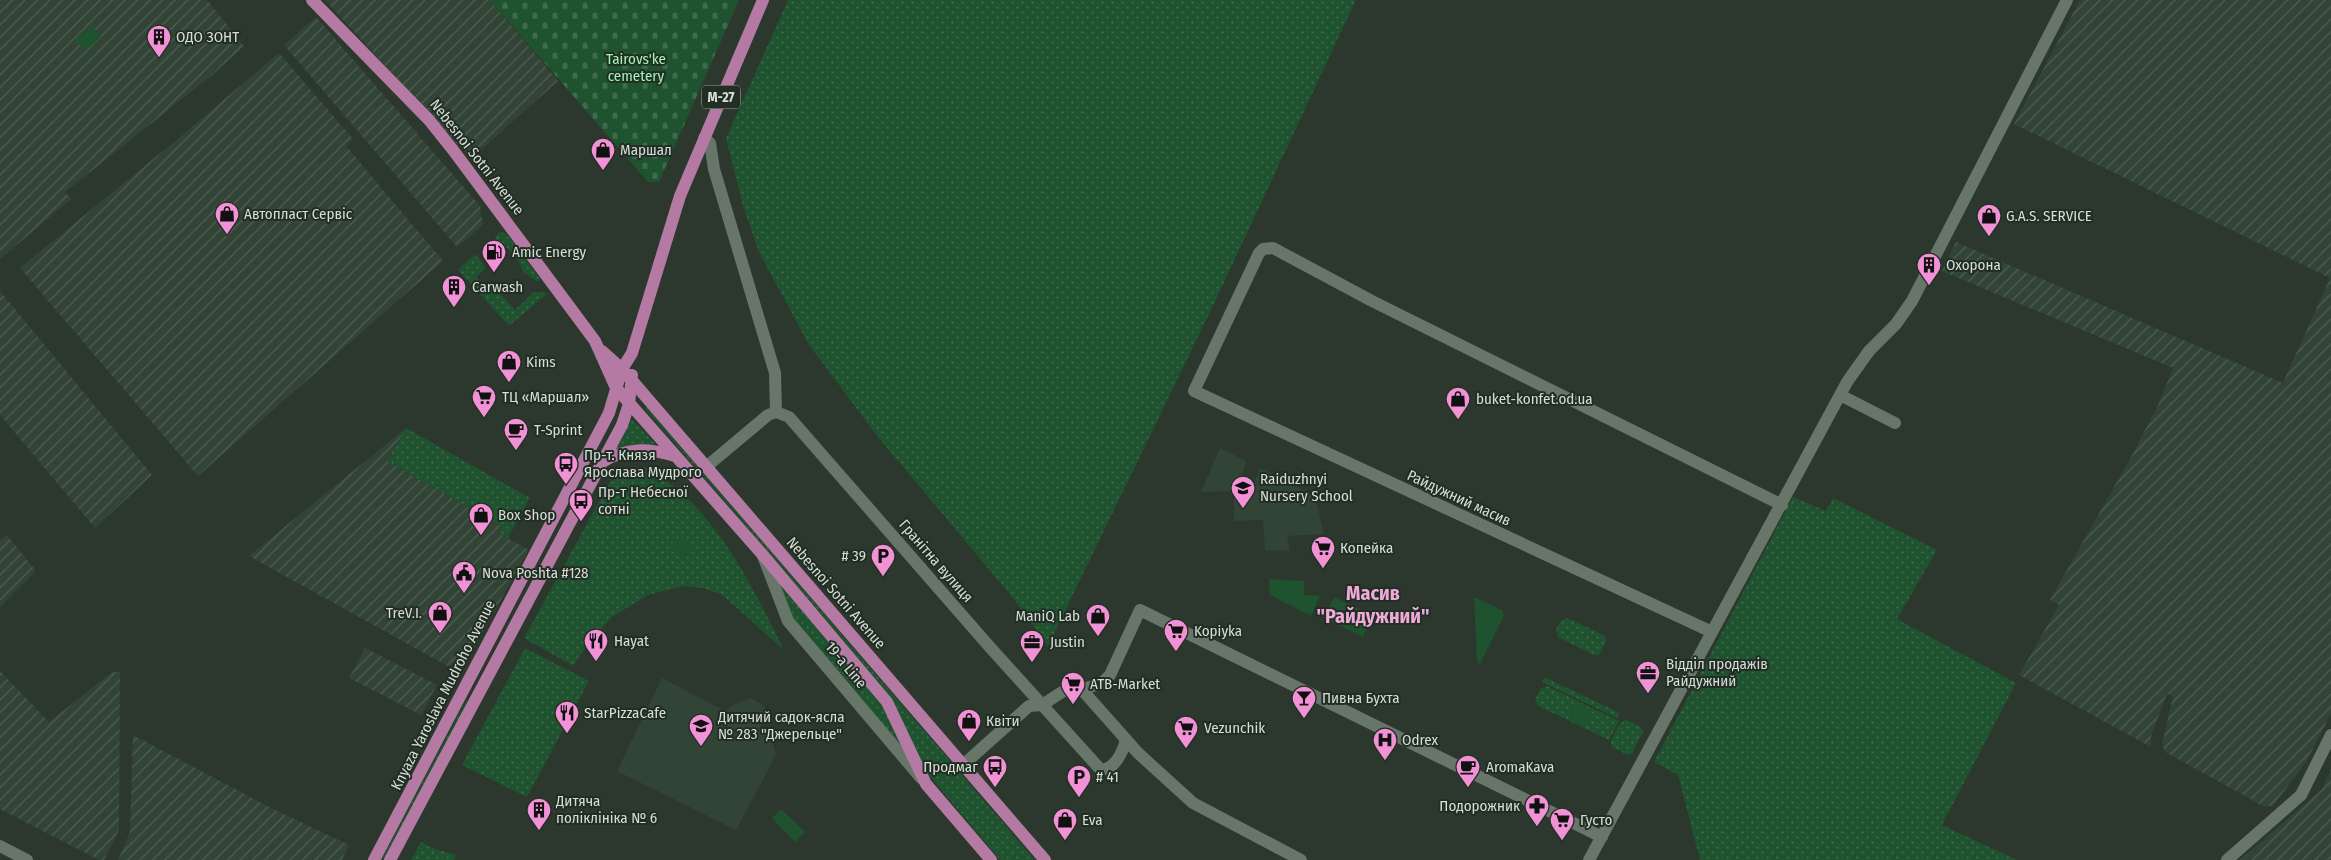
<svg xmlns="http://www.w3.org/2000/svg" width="2331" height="860" viewBox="0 0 2331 860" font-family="'Fira Sans Condensed',sans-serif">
	<defs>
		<pattern id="industrial-furrows" width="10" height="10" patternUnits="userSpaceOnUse" patternTransform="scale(1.25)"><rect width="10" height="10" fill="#324436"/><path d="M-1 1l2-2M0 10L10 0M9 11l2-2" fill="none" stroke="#4f5f52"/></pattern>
		<pattern id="grass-dots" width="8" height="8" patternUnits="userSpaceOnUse" patternTransform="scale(1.25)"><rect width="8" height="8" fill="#1f522e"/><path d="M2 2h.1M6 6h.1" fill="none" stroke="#3f6a4c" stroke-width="1.8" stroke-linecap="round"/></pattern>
		<pattern id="cemetery-stones" width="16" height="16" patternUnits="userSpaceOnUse" patternTransform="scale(1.25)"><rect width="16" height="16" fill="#1f522e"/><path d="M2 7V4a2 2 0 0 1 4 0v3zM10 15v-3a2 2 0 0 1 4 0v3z" fill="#3f6a4c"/></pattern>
	</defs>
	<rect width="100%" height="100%" fill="#2c382e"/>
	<path fill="#324436" d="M1220 448 1246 461 1241 478 1254 483 1260 468 1315 496 1324 534 1287 536 1290 551 1265 550 1263 520 1234 521V491L1201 492Z
		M662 678 725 711 737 703 751 698 765 707 760 728 772 739 776 755 736 830 617 771Z"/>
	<path fill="url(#industrial-furrows)" d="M0 0H207L244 46 212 75 65 192 71 199 0 259Z
		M325 0H490L558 81 471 159Z
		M2080 0H2331V714L2306 762 2273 806H2263L2165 752 2162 745 2173 696 2167 694 2151 736V747L2019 675 2059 605 2050 600 2131 457 2159 403 2173 368 1942 271 1956 242 2283 383 2330 278 2014 124Z
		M316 17 480 206 483 225 457 247 284 45Z
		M279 53 353 139 346 146 443 261 198 476 20 268 180 137Z
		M0 291 152 475 95 528 0 415Z
		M406 428 387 461 504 528 500 534 529 550 460 673 249 556Z
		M7 535 36 571 0 607V540Z
		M365 648 437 685 421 715 349 678Z
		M0 671 49 722 112 672H120L119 830 104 860H99L0 809Z
		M133 735 271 808 349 845 342 860H118L130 832Z
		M2331 769V860H2240L2322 789Z"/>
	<path fill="url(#grass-dots)" d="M788 0H1356L1210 312 1048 646 1013 598 878 437 809 345 759 252 743 206 726 138Z
		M499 232 505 233 508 236 540 279 538 282 523 272 519 262 503 243H497L495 238Z
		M475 254 486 268 476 277 489 291 494 287 515 310 534 292 548 293 509 326 458 270Z
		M647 407 1035 860H1000L927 773 884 689 754 535 645 409Z
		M629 420H633L636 423 657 446 617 450 616 447Z
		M406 428 530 498 508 538 500 534 503 527 387 461Z
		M644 467C712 502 751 583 784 650L721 594 702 588 683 586 648 595 612 617 589 642 573 666 524 638 610 482 627 469Z
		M1793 497 1826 511 1833 498 1937 550 1897 619 2016 683 1942 825 2017 860H1700L1678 775 1654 762Z
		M779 580 885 709 901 741 899 743 793 619Z
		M1567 618 1604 635 1607 640 1599 655H1594L1558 637 1556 630 1561 621Z
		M525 648 589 681 527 797 462 765Z
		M1544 677 1620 713 1617 718 1542 682Z
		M1547 686 1619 721 1609 740 1538 706 1535 700 1540 689Z
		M466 701 470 703 385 860H381Z
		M1626 720 1641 727 1643 732 1632 753 1628 755 1612 747 1611 741 1620 723Z
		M421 842 435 849 456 855 454 860H411Z"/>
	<path fill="url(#cemetery-stones)" d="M490 0H739L659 182H648Z"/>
	<path fill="#1f522e" d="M92 26 101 37 85 51 75 40Z
		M683 534 696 549 685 559 671 544Z
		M1269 579 1304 581V595L1320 596 1311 616 1270 595Z
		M1334 597 1373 616 1363 637 1324 618Z
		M1474 597 1502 610 1504 616 1480 664 1477 662Z
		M1581 704 1587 707 1592 719 1585 724 1573 722 1567 711 1572 705Z
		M781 809 805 832 795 842 772 818Z"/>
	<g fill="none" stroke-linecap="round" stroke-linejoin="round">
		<path stroke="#68766a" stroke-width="12" d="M704 138 710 143 714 169 775 373 776 412
			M1840 395 1895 423
			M706 467 768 415 776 412 789 417 988 645 1100 769C1114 772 1123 751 1126 740
			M763 556 788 621 921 778
			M1712 632 1194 391 1259 253 1263 249 1273 248 1372 301 1782 505
			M1082 689 1101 684 1110 675 1140 610 1602 837
			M963 765 1029 706 1042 705 1076 683 1138 753 1193 803 1301 860
			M0 846 27 860
			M1589 860 1847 382 1869 351 1896 324 1912 301 2067 0
			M2227 860 2301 795 2331 735"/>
		<path stroke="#b57aa4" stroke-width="12" d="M312 0 429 120 453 150 595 341 616 388 762 554 887 702 926 784 991 860
			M602 351 622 369 1045 860
			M602 462C628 447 647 448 675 456
			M374 860 609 413 622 369 632 353 680 196 763 0
			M390 860 622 425 629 404 632 375"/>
	</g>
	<defs>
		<symbol id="building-pin" viewBox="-11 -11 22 30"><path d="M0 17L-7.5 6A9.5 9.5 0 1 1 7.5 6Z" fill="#f391d6" stroke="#222e24"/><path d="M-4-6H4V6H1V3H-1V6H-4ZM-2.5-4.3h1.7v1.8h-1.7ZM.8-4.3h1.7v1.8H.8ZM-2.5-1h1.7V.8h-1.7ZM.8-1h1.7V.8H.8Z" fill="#111"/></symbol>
		<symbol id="shop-pin" viewBox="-11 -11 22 30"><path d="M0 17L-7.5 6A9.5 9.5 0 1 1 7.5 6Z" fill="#f391d6" stroke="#222e24"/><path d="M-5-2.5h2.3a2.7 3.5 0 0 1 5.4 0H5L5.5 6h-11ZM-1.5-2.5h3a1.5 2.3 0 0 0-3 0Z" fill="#111"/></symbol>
		<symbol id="fuel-pin" viewBox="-11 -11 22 30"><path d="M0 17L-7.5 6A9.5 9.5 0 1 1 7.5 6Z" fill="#f391d6" stroke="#222e24"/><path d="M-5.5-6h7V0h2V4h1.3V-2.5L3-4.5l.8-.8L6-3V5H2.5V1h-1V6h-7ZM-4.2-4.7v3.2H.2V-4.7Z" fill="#111"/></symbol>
		<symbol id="supermarket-pin" viewBox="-11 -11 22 30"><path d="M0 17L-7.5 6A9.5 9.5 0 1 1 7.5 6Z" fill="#f391d6" stroke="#222e24"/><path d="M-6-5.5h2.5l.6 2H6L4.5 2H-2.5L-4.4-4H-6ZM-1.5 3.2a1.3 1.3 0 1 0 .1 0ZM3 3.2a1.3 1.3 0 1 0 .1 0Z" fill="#111"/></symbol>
		<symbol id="cafe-pin" viewBox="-11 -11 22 30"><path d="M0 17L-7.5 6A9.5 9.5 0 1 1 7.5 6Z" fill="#f391d6" stroke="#222e24"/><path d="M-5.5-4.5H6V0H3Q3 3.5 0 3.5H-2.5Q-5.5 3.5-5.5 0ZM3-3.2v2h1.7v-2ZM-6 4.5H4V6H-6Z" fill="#111"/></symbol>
		<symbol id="bus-pin" viewBox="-11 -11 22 30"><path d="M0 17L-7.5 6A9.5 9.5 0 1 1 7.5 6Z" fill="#f391d6" stroke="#222e24"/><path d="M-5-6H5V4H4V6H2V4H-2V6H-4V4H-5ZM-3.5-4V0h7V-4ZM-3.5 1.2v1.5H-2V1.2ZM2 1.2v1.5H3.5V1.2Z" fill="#111"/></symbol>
		<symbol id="school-pin" viewBox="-11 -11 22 30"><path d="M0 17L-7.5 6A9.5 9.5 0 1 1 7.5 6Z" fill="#f391d6" stroke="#222e24"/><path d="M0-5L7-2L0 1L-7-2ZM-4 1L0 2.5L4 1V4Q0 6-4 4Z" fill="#111"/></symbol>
		<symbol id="parking-pin" viewBox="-11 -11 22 30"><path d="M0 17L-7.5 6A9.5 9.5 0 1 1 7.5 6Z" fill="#f391d6" stroke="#222e24"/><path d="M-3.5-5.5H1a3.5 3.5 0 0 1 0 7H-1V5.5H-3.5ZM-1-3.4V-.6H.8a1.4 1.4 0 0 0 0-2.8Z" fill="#111"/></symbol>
		<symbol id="civic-pin" viewBox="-11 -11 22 30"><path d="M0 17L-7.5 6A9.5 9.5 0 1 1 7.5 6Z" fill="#f391d6" stroke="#222e24"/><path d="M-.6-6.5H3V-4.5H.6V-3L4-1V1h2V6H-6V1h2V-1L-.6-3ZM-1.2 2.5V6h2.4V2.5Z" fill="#111"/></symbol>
		<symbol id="restaurant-pin" viewBox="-11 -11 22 30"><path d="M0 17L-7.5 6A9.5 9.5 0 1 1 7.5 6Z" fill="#f391d6" stroke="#222e24"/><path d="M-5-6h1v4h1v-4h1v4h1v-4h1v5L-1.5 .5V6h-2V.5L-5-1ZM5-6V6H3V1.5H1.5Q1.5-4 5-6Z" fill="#111"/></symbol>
		<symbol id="office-pin" viewBox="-11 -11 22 30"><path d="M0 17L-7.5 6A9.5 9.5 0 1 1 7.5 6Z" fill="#f391d6" stroke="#222e24"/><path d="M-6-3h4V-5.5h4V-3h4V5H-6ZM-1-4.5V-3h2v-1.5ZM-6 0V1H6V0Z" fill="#111"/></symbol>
		<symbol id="bar-pin" viewBox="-11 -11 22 30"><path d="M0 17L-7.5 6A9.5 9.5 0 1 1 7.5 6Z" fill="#f391d6" stroke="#222e24"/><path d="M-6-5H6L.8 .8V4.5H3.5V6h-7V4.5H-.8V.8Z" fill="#111"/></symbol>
		<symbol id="hospital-pin" viewBox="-11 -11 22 30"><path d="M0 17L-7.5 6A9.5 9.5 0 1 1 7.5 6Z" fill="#f391d6" stroke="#222e24"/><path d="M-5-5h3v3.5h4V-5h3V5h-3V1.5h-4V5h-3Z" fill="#111"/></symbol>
		<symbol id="pharmacy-pin" viewBox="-11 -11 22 30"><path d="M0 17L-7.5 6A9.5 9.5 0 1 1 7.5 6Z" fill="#f391d6" stroke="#222e24"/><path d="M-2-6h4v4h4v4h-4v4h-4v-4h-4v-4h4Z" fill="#111"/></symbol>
	</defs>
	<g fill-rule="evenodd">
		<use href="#building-pin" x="145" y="23" width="28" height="38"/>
		<use href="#shop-pin" x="589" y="136" width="28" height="38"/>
		<use href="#shop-pin" x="213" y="200" width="28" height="38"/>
		<use href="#shop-pin" x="1975" y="202" width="28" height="38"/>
		<use href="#fuel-pin" x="480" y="238" width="28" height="38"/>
		<use href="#building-pin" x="1915" y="251" width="28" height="38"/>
		<use href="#building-pin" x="440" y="273" width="28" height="38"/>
		<use href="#shop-pin" x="495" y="348" width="28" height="38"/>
		<use href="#supermarket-pin" x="470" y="383" width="28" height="38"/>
		<use href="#shop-pin" x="1444" y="385" width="28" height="38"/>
		<use href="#cafe-pin" x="502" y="416" width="28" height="38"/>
		<use href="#bus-pin" x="552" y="450" width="28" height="38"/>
		<use href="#school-pin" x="1229" y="474" width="28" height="38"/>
		<use href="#bus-pin" x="567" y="487" width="28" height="38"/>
		<use href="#shop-pin" x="467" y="501" width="28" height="38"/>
		<use href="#supermarket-pin" x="1309" y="534" width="28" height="38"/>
		<use href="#parking-pin" x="869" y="542" width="28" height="38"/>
		<use href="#civic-pin" x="450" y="559" width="28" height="38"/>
		<use href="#shop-pin" x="426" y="599" width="28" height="38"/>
		<use href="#shop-pin" x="1084" y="602" width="28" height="38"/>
		<use href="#supermarket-pin" x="1162" y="617" width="28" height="38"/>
		<use href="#restaurant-pin" x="582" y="627" width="28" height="38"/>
		<use href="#office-pin" x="1018" y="628" width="28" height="38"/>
		<use href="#office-pin" x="1634" y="659" width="28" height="38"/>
		<use href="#supermarket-pin" x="1059" y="670" width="28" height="38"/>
		<use href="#bar-pin" x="1290" y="684" width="28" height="38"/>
		<use href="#restaurant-pin" x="553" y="699" width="28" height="38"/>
		<use href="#shop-pin" x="955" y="707" width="28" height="38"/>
		<use href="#school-pin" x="687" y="712" width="28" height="38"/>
		<use href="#supermarket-pin" x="1172" y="714" width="28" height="38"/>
		<use href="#hospital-pin" x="1371" y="726" width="28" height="38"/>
		<use href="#bus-pin" x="981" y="753" width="28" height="38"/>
		<use href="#cafe-pin" x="1454" y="753" width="28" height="38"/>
		<use href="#parking-pin" x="1065" y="763" width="28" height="38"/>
		<use href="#pharmacy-pin" x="1523" y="792" width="28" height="38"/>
		<use href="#building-pin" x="525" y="796" width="28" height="38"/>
		<use href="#shop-pin" x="1051" y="806" width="28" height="38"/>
		<use href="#supermarket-pin" x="1548" y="806" width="28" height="38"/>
	</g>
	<g text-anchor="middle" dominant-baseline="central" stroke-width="4" stroke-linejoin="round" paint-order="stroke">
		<rect fill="#222e24" stroke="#a0a9a1" stroke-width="1" x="702" y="85.5" width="38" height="23" rx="4"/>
		<g font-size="14" font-weight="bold" fill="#d6ded7">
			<text x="721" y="97">М-27</text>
		</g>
		<g font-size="15" fill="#d6ded7" stroke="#222e24" text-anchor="start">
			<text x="176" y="37">ОДО ЗОНТ</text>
			<text x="620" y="150">Маршал</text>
			<text x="244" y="214">Автопласт Сервіс</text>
			<text x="2006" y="216">G.A.S. SERVICE</text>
			<text x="512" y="252">Amic Energy</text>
			<text x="1946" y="265">Охорона</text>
			<text x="472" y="287">Carwash</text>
			<text x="526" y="362">Kims</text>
			<text x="502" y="397">ТЦ «Маршал»</text>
			<text x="1476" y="399">buket-konfet.od.ua</text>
			<text x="534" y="430">T-Sprint</text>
			<text x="584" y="455">Пр-т. Князя<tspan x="584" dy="17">Ярослава Мудрого</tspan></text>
			<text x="1260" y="479">Raiduzhnyi<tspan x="1260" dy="17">Nursery School</tspan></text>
			<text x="598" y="492">Пр-т Небесної<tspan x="598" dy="17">сотні</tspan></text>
			<text x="498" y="515">Box Shop</text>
			<text x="1340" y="548">Копейка</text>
			<text x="866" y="556" text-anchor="end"># 39</text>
			<text x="482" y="573">Nova Poshta #128</text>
			<text x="422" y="613" text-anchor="end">TreV.I.</text>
			<text x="1080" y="616" text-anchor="end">ManiQ Lab</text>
			<text x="1194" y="631">Kopiyka</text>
			<text x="614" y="641">Hayat</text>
			<text x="1050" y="642">Justin</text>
			<text x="1666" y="664">Відділ продажів<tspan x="1666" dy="17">Райдужний</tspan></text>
			<text x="1090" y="684">ATB-Market</text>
			<text x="1322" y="698">Пивна Бухта</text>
			<text x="584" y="713">StarPizzaCafe</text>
			<text x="718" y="717">Дитячий садок-ясла<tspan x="718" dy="17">№ 283 "Джерельце"</tspan></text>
			<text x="986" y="721">Квіти</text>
			<text x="1204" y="728">Vezunchik</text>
			<text x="1402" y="740">Odrex</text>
			<text x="978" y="767" text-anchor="end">Продмаг</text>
			<text x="1486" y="767">AromaKava</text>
			<text x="1096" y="777"># 41</text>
			<text x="556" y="801">Дитяча<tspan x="556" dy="17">поліклініка № 6</tspan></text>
			<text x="1520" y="806" text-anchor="end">Подорожник</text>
			<text x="1082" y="820">Eva</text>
			<text x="1580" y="820">Густо</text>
		</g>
		<g font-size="15" fill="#a1f4b4" stroke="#222e24">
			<text x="636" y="59">Tairovs'ke<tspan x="636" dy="17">cemetery</tspan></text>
		</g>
		<g font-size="15" fill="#d6ded7" stroke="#222e24">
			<text transform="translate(477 157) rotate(52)">Nebesnoi Sotni Avenue</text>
			<text transform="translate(1459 498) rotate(25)">Райдужний масив</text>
			<text transform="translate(936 561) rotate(49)">Гранітна вулиця</text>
			<text transform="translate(836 593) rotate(49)">Nebesnoi Sotni Avenue</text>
			<text transform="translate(846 665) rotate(50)">19-a Line</text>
			<text transform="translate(443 695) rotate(-63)">Knyaza Yaroslava Mudroho Avenue</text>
		</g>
		<g font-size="20" font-weight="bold" fill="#efaad9" stroke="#222e24">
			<text x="1373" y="593">Масив<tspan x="1373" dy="23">"Райдужний"</tspan></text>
		</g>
	</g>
</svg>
